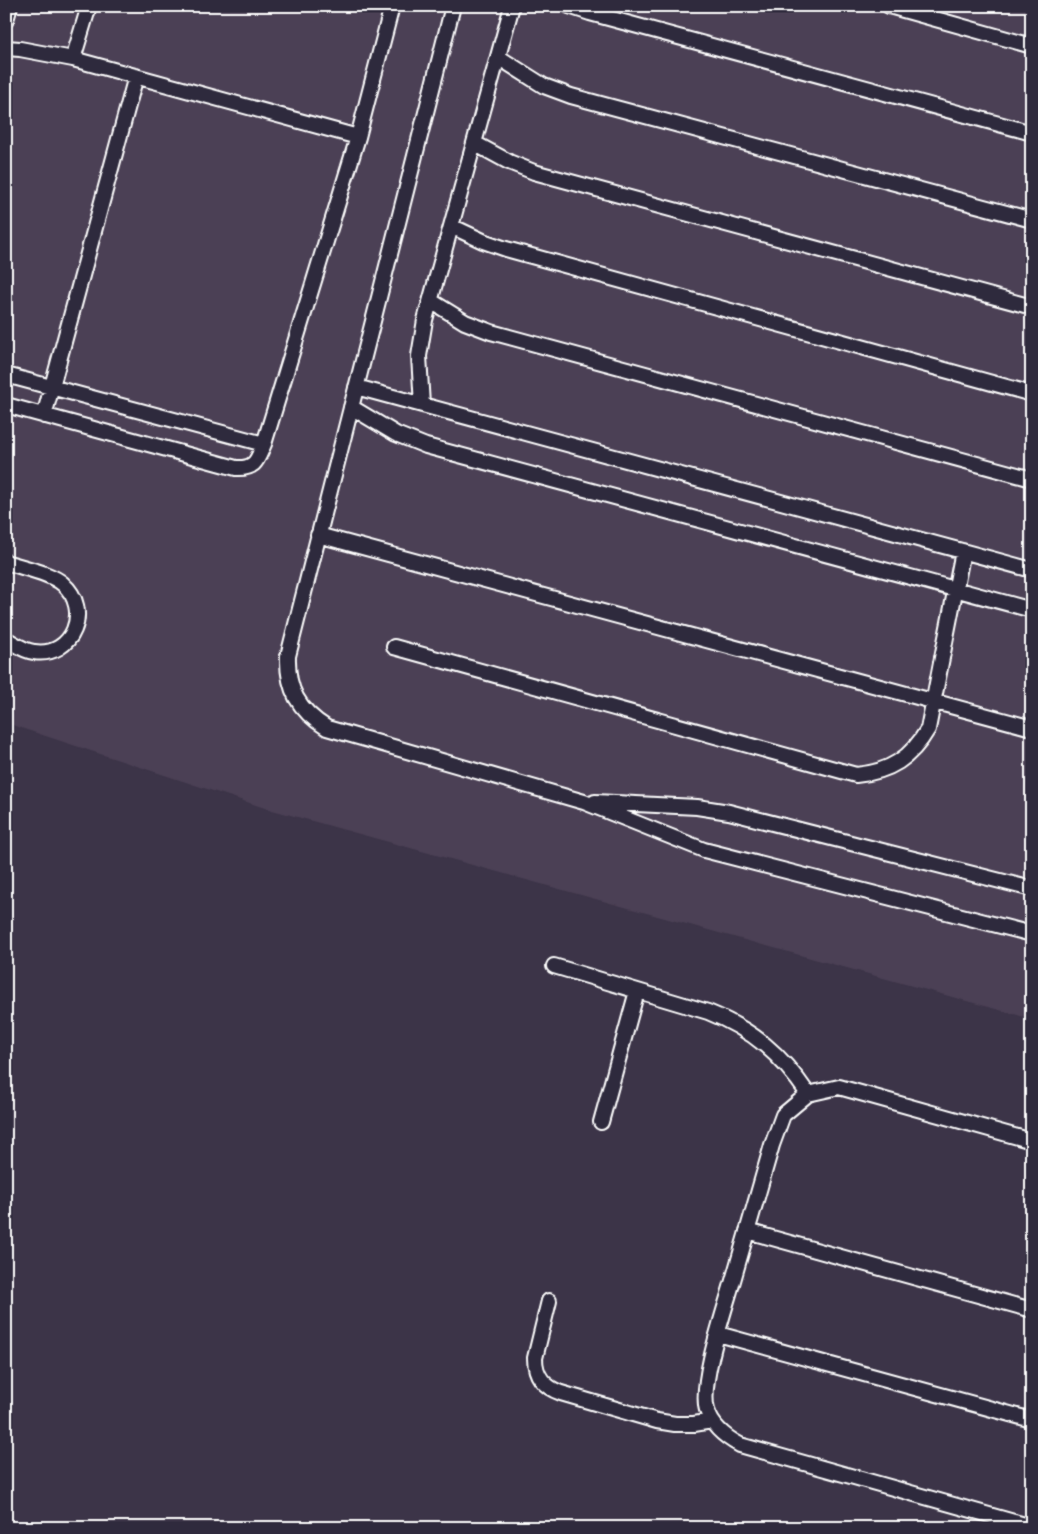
<svg xmlns="http://www.w3.org/2000/svg" width="1038" height="1534" viewBox="0 0 1038 1534" font-family="'Gochi Hand',sans-serif">
	<rect width="100%" height="100%" fill="#3c3448"/>
	<filter id="ink" filterUnits="userSpaceOnUse"><feTurbulence type="fractalNoise" baseFrequency=".02" numOctaves="2"/><feDisplacementMap in="SourceGraphic" scale="10" xChannelSelector="R" yChannelSelector="G"/><feConvolveMatrix kernelMatrix="1 2 1 2 8 2 1 2 1" color-interpolation-filters="sRGB"/></filter>
	<g filter="url(#ink)">
		<path fill="#4c4055" d="M6 6H1032V1019L265 808 6 723Z"/>
		<g fill="none" stroke-linecap="round" stroke-linejoin="round">
			<defs>
				<path id="service" d="M453 6 288 656C287 689 298 710 327 728L584 802 704 850 1032 934
					M569 6 590 13 1032 133
					M889 6 1032 46
					M6 20 10 6
					M6 48 20 49 73 59 358 137
					M498 57 544 86 571 96 1032 220
					M73 59 89 6
					M474 143 509 162 534 172 1032 307
					M451 226 483 241 506 249 1032 394
					M431 301 465 322 491 332 1032 479
					M6 375 264 444
					M356 387 1032 570
					M6 405 236 468C256 469 257 460 264 444L358 137 392 6
					M422 405 419 356 425 320 512 6
					M351 407 396 434 426 446 1032 610
					M44 416 136 76
					M318 535 1032 728
					M6 562C23 568 51 573 63 584 92 609 73 658 34 652 24 651 15 644 6 639
					M394 647 856 775C890 772 911 758 928 729L963 551
					M595 802 697 807 729 812 1032 889
					M554 966 708 1012C753 1030 781 1054 808 1094
					M601 1122 637 991
					M1032 1141 839 1087 808 1094 783 1115 772 1145C759 1189 747 1233 734 1277 726 1306 699 1383 707 1410 712 1427 725 1437 740 1445L1032 1527
					M747 1231 1032 1310
					M549 1301 535 1358C535 1376 544 1387 561 1393L657 1421 675 1424H694L712 1421
					M718 1334 1032 1420"/>
			</defs>
			<use href="#service" stroke="#fff" stroke-width="18"/>
			<use href="#service" stroke="#2f2a3d" stroke-width="14"/>
		</g>
	</g>
	<rect width="1038" height="1534" fill="none" stroke="#2f2a3d" stroke-width="25"/>
	<rect x="12" y="12" width="1013" height="1509" fill="none" stroke="#fff" stroke-width="2" filter="url(#ink)"/>
</svg>
